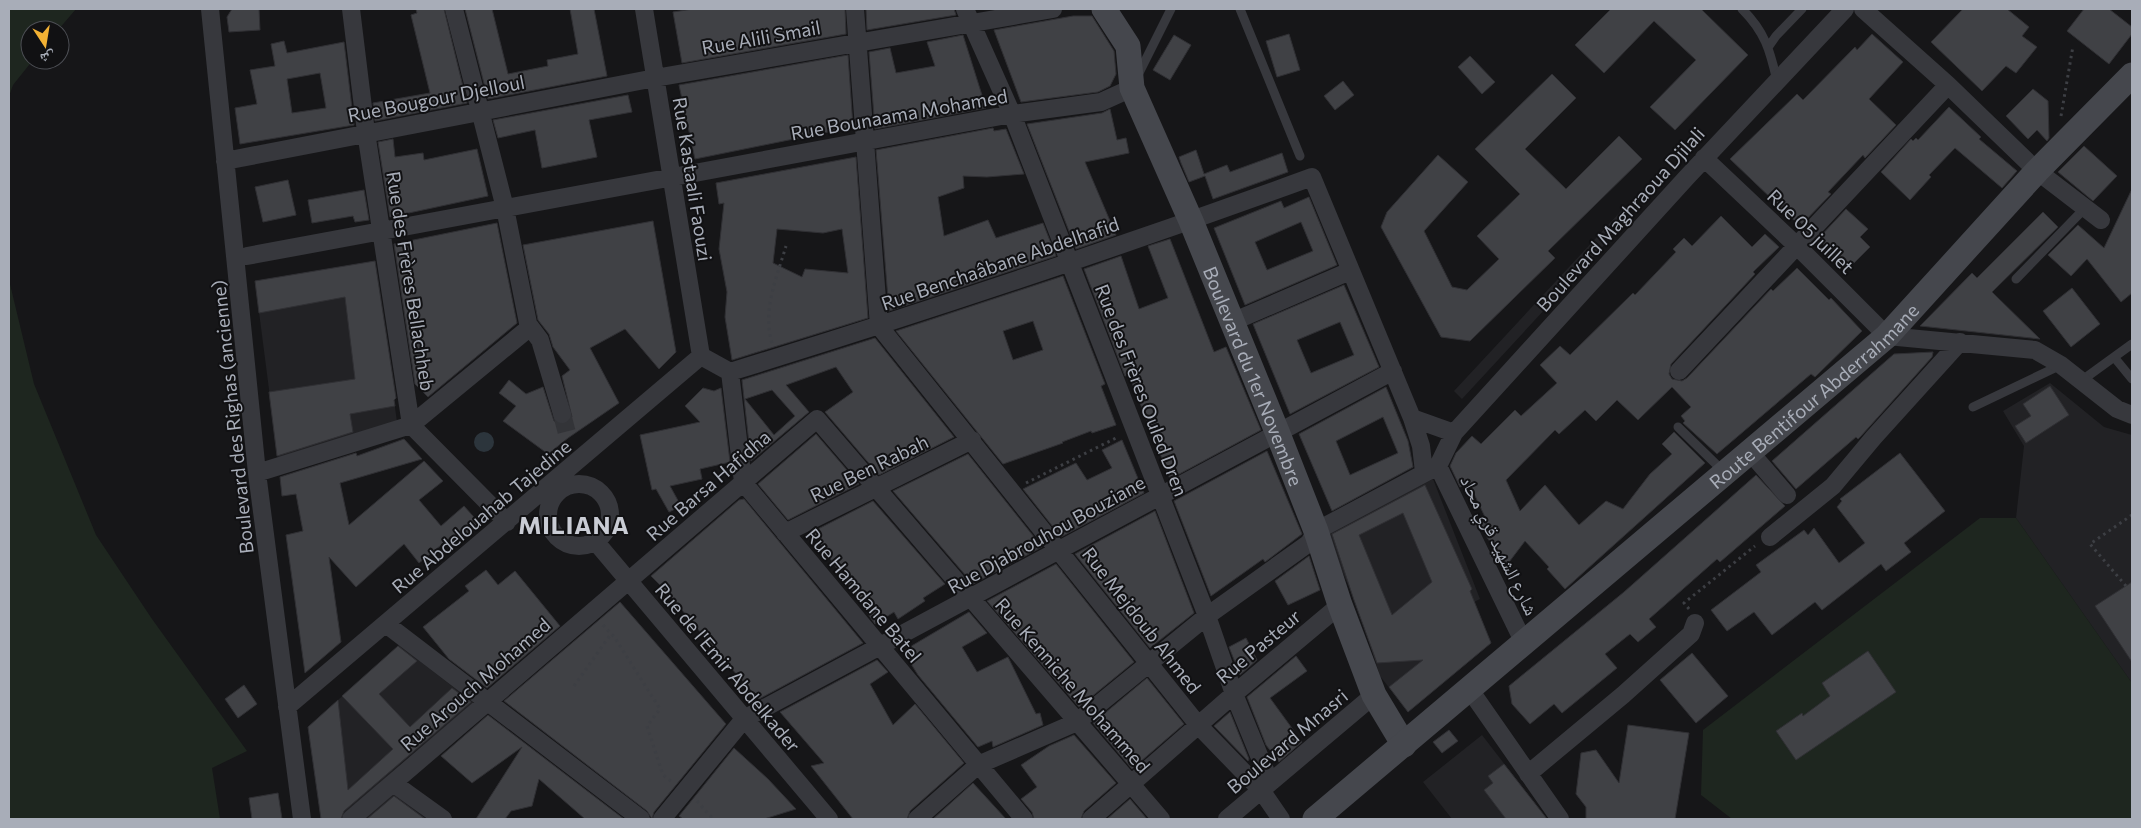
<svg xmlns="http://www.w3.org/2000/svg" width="2141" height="828" viewBox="0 0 2141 828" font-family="Commissioner,'Noto Naskh Arabic',sans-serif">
	<rect width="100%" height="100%" fill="#161618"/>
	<path fill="#222225" d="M1622 210 1630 217 1462 399 1454 391Z
		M375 261 397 422 278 459 255 281Z
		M2050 383 2104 427 2132 435V683L2016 518 2024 446 2003 411Z
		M1433 479 1480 599 1474 602 1491 643 1408 712 1380 676 1358 608 1326 534Z
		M399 645 474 703 404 761 340 819H321L308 727Z
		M1482 735 1533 801 1547 819H1452L1423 782Z
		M393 793 427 819H363Z"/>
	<path fill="#1e261f" d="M9 9H76L58 30H30V60H33L13 85 9 96Z
		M9 280 34 384 96 535 152 619 247 751 212 768 220 819H9Z
		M1980 518H2016L2132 683V819H1732L1701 795 1703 730Z"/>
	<path fill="#2c353c" d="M474 442a10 10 0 1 1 20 0a10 10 0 1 1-20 0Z"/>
	<path fill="#404145" stroke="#303034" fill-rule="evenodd" d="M232 9H259L260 30 229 32 227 17Z
		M416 9H444L467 103 375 121 373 103 430 93 411 15 417 13Z
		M465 9H492L508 74 548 66 547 60 578 54 570 9H594L607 76 488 99Z
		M693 9H845L846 34 682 63 673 12Z
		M866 9H954L956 15 867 30Z
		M1611 9H1701L1748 55 1675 130 1650 107 1696 60 1654 21 1604 73 1575 45Z
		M1963 9H2007L2029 27 2022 36 2037 47 2016 73 2006 66 1982 91 1931 42Z
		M2084 9H2109L2132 27V34L2109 64 2067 31Z
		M1073 16H1092L1114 51 1116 74 1110 86 1098 92 1021 102 994 30Z
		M1289 34 1300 70 1277 77 1266 41Z
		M1872 34 1903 62 1869 99 1896 125 1865 158 1863 155 1828 192 1831 194 1802 224 1800 222 1798 224 1730 159 1797 94 1803 100 1855 47 1857 50Z
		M963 35 986 108 875 129 869 52 890 48 896 73 935 66 927 42Z
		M1174 35 1191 45 1170 80 1153 70Z
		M284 41 287 53 344 42 354 125 240 144 235 108 257 104 250 70 275 66 271 44ZM320 73 326 108 292 113 287 79Z
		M848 55 853 127 695 159 679 85Z
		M1470 56 1495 82 1482 94 1458 67Z
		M1552 74 1576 98 1525 149 1566 189 1619 136 1642 159 1548 251 1555 258 1470 341 1441 337 1381 227 1387 212 1438 155 1468 182 1424 231 1452 287 1467 290 1499 259 1477 236 1520 194 1475 149Z
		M1343 81 1354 95 1335 110 1324 96Z
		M2033 89 2048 101 2049 138 2047 141 2037 130 2028 139 2006 116Z
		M628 95 632 112 589 120 597 157 542 168 535 130 498 138 493 120Z
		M1949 107 1981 137 1979 139 2017 171 2002 188 1955 148 1929 175 1931 177 1910 200 1881 172 1911 139 1913 141 1916 138 1918 140Z
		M1110 109 1117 140 1126 138 1129 153 1085 162 1116 235 1076 249 1027 124 1102 113Z
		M993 128 994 131 1006 129 1024 174 987 177 963 176 964 188 938 197 944 236 988 220 996 238 1043 223 1056 256 889 311 876 150Z
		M393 139 395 157 423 153 424 160 477 149 488 196 390 217 378 142Z
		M2084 146 2117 176 2093 201 2058 172Z
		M1196 150 1204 174 1227 165 1230 172 1282 153 1288 172 1213 199 1205 176 1189 182 1181 163 1179 157Z
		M856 157 868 318 732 360 725 317 727 292 719 249 724 203 719 204 716 183ZM777 229 823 233 842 229 848 273 805 269 802 277 773 263Z
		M288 180 296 215 263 222 255 187Z
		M2132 189V293L2121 302 2087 259 2071 276 2048 255 2078 225 2104 248Z
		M364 190 369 220 355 222 353 216 312 223 308 200Z
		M1309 197 1337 265 1245 305 1214 228 1281 201 1284 208ZM1301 222 1313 251 1267 270 1255 242Z
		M1846 209 1868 229 1860 237 1870 247 1848 269 1818 239Z
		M2043 212 2058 227 1992 292 2040 339 1920 326 1972 273 1977 278Z
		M1721 216 1752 247 1765 234 1779 247 1753 272 1755 274 1671 364 1669 374 1672 379 1682 381 1687 378 1771 289 1773 291 1797 268 1829 300 1831 298 1862 331 1815 377 1811 374 1717 454 1683 423 1685 421 1681 416 1691 407 1672 387 1638 420 1617 400 1596 421 1585 410 1559 434 1555 430 1506 480 1520 511 1545 485 1579 525 1606 501 1623 509 1650 474 1672 454 1662 444 1674 432 1705 463 1565 589 1547 569 1549 567 1525 541 1506 566 1477 522 1485 517 1469 483 1460 487 1450 466 1456 453 1472 436 1481 444 1515 410 1521 416 1557 383 1540 365 1560 346 1570 355 1633 293 1635 295 1676 252 1673 249 1684 238 1692 246Z
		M653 221 676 352 659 369 625 329 590 348 619 403 568 438 548 454 503 421 516 406 499 393 509 380 526 394 543 387 554 421 565 424 572 417 562 376 570 370 553 347 549 334 538 320 523 245Z
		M497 223 517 323 428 397 415 384 394 244Z
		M1170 239 1214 352 1226 347 1261 430 1170 479 1129 375 1125 376 1084 269 1121 256 1139 309 1168 298 1148 246Z
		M375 261 396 398 394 400 395 406 350 414 353 432 277 456 269 392 355 379 345 297 259 313 255 281Z
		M1063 276 1105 384 1101 386 1116 425 1092 433 1091 431 1062 442 1063 443 1003 464 896 331ZM1033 321 1043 350 1013 360 1003 331Z
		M1344 285 1379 367 1290 414 1253 324ZM1340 322 1354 355 1311 373 1297 340Z
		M2072 288 2100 324 2071 347 2043 311Z
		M875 338 954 437 879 475 825 412 853 392 836 367 786 385 809 412 751 461 742 380ZM772 390 795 416 774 435 745 399Z
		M1933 352 1932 357 1861 436 1858 439 1856 437 1796 489 1772 461 1894 354Z
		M2050 386 2069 415 2026 443 2015 426 2031 416 2023 404Z
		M1386 387 1408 441 1413 467 1332 511 1299 434ZM1383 417 1398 453 1350 475 1336 441Z
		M703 388 714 391 721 388 730 462 700 469 702 479 670 486 681 506 669 512 656 489 652 490 640 435 700 422 685 406Z
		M816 434 859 484 788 520 758 484Z
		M404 439 422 459 340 483 349 525 424 461 443 481 419 500 441 526 464 506 481 525 458 545 451 537 419 563 404 544 356 587 329 557 341 642 305 673 286 535 303 531 301 521 296 494 282 496 280 477 356 453 357 456Z
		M1122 440 1144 493 1061 537 1023 489 1076 463 1087 480 1112 468 1102 450Z
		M1267 451 1302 534 1265 562 1263 559 1211 596 1174 501Z
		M1900 453 1945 511 1904 543 1911 552 1886 571 1881 564 1822 610 1815 602 1772 635 1754 612 1727 631 1711 610 1761 572 1756 565 1804 530 1808 535 1814 528 1839 563 1865 543 1837 507 1842 501 1840 499Z
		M968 454 1042 547 973 584 893 491Z
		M1756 475 1785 506 1720 562 1717 559 1649 619 1656 627 1638 642 1630 634 1605 654 1617 668 1562 713 1554 704 1530 724 1512 704 1509 686 1624 592Z
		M1425 485 1472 589 1470 591 1491 643 1408 712 1389 687 1423 660 1377 663 1354 600 1332 534ZM1403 513 1432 582 1392 615 1359 535Z
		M744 499 863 643 759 699 721 657 667 592 651 576 739 500Z
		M873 501 945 584 923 598 925 601 898 619 894 612 875 624 812 532Z
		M1155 511 1194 613 1150 648 1075 554Z
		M1309 556 1320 590 1288 605 1275 581Z
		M1056 564 1134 662 1079 707 987 601Z
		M486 570 498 585 515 571 560 626 487 688 449 659 423 627 469 591 465 586Z
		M2132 582V662L2095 606Z
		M620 602 726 724 654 812 652 819 647 811 504 701Z
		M969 612 987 633 962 647 977 672 1008 657 1036 714 1040 713 1043 725 993 747 992 741 978 747 918 675 903 651Z
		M1246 638 1257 660 1240 675 1229 647Z
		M398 646 417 661 379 694 410 727 452 688 471 702 344 811 341 819H321L308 727 338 700 348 790 393 749 342 696Z
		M1868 651 1896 692 1796 760 1776 731 1802 713 1803 716 1830 696 1822 683Z
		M1692 653 1728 696 1696 723 1660 680Z
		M1296 656 1307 671 1270 698 1302 742 1279 762 1266 745 1247 697Z
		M877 660 888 672 870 684 893 725 915 704 964 763 910 811 907 819H853L811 766 824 763 780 712Z
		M1147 678 1184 724 1132 769 1093 723Z
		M244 685 257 704 238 718 225 699Z
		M1230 712 1249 759 1248 761 1214 726Z
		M488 715 624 819H585L539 779 532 806 511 811 505 819H476L522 747 472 783 441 756Z
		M1628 725 1689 733 1675 819H1586V807L1576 794 1581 753 1596 750 1619 783Z
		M1449 730 1458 741 1442 753 1433 742Z
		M1074 735 1116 783 1084 811 1081 819H1034L1032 812 1021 799 1037 787 1021 765 1049 746Z
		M734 748 768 779 796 809 764 819H683L679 816Z
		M1504 764 1533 801 1547 819H1506L1484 790 1493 783 1488 776Z
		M973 783 1006 819H933Z
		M278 793 282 819H252L249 798Z
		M394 796 425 819H367Z
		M1130 799 1147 819H1107Z"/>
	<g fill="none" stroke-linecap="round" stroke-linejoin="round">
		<path stroke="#333438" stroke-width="18" stroke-dasharray="18 9" stroke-linecap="butt" d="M562 414 568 437"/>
		<path stroke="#3d3f44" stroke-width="3" stroke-dasharray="2.5 4" stroke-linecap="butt" d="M2061 116 2073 46
			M772 343C762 310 777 277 786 246
			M1026 483 1118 437
			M2126 586 2090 544 2132 515
			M1689 609 1684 603 1755 546
			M603 625 615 638 660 709 647 726 663 775 672 782
			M574 686 611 634
			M697 801 713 819"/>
		<path stroke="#37383d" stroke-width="9" d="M1240 9 1300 156
			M1742 9C1765 32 1770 50 1777 81
			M1769 46 1776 36 1802 9
			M1137 77 1171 9
			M2016 279 2085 208
			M2114 357 2132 379
			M2081 381 2132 344
			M1973 407 2061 365
			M1678 427 1723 471"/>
		<path stroke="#37383d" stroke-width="18" d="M210 9 257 473 302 819
			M351 9 366 132 411 425 507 522
			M644 9 701 356
			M855 9 879 326 1199 726 1261 790 1281 819
			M965 9 1012 114 1207 616 1234 694 1265 770 1261 790
			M1863 9 1948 85 2037 171 2101 220
			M1704 158 1797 246 1887 336 2035 350 2061 365 2117 409 2132 415
			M225 161 655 78 1053 9
			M247 256 1012 114 1101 102 1132 88
			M1232 322 1350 271
			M528 324 540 340 562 414
			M701 356 730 372C925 312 1120 247 1312 177L1412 418 1421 446 1424 472
			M1679 371 1948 85
			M730 372 743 482 1024 819
			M1412 418 1454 433
			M1750 452 1787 495
			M1438 466 1454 433 1687 177 1845 9
			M1438 466 1524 643
			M257 473 411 425 529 328 505 208 454 9
			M548 515a31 31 0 1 1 62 0a31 31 0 1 1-62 0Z
			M785 533 972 440
			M1770 537 1833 486 1874 437 1960 342
			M595 541 829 819
			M386 624 641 819
			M1470 690 1560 819
			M287 707 701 356
			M1528 774 1623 695 1691 634 1695 623
			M393 783 443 819
			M351 819 817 419 1161 819
			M662 819 744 719 1393 371
			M917 819 978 765 1077 722 1207 616 1309 543 1316 531 1438 466
			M1091 819 1234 694 1340 605
			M1227 819 1374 695"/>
		<g stroke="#45474d" stroke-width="25">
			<path id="s1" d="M1104 9 1128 46 1132 88 1191 221 1278 434 1316 531 1340 605 1374 695 1404 745"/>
			<path id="s2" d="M1315 819 1887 336 2037 171 2132 75"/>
		</g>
	</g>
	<g text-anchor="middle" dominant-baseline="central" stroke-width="4" stroke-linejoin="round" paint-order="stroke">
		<g font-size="19" fill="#a8adb8" stroke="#111113">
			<text transform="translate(761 37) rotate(-10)">Rue Alili Smail</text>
			<text transform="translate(436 98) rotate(-11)">Rue Bougour Djelloul</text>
			<text transform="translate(899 114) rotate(-10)">Rue Bounaama Mohamed</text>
			<text transform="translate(693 179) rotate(81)">Rue Kastaali Faouzi</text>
			<text transform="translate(1620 219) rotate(-48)">Boulevard Maghraoua Djilali</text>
			<text transform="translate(1811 231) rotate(44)">Rue 05 juillet</text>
			<text transform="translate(1000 263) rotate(-19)">Rue Benchaâbane Abdelhafid</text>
			<text transform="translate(411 281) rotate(81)">Rue des Frères Bellachheb</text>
			<text stroke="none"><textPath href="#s1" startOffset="399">Boulevard du 1er Novembre</textPath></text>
			<text transform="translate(1142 390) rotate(69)">Rue des Frères Ouled Dren</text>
			<text stroke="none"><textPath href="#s2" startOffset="654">Route Bentifour Abderrahmane</textPath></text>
			<text transform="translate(232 417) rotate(-96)">Boulevard des Righas (ancienne)</text>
			<text transform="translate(869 468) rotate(-26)">Rue Ben Rabah</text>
			<text transform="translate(708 485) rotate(-41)">Rue Barsa Hafidha</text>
			<text transform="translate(481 516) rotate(-40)">Rue Abdelouahab Tajedine</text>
			<text transform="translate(1046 534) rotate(-29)">Rue Djabrouhou Bouziane</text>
			<text transform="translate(1500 545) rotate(64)">شارع الشهيد قري محاد</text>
			<text transform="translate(864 595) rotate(50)">Rue Hamdane Batel</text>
			<text transform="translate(1142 620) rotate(52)">Rue Mejdoub Ahmed</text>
			<text transform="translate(1258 646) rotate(-40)">Rue Pasteur</text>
			<text transform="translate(728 667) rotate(50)">Rue de l'Emir Abdelkader</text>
			<text transform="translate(475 684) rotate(-41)">Rue Arouch Mohamed</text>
			<text transform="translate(1073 685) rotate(49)">Rue Kenniche Mohammed</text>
			<text transform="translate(1287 741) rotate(-40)">Boulevard Mnasri</text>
		</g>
		<g font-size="24" font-weight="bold" letter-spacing="1" fill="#c9ccd4" stroke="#111113">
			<text x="574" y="524">MILIANA</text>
		</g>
	</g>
	<rect width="2141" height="828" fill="none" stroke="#a8adb8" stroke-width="20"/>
	<g transform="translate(45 45) rotate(168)"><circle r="24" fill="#111113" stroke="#4d4f55"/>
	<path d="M0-4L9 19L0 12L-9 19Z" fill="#f2b134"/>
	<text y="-8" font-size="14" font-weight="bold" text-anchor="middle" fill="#a8adb8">ش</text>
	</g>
</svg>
